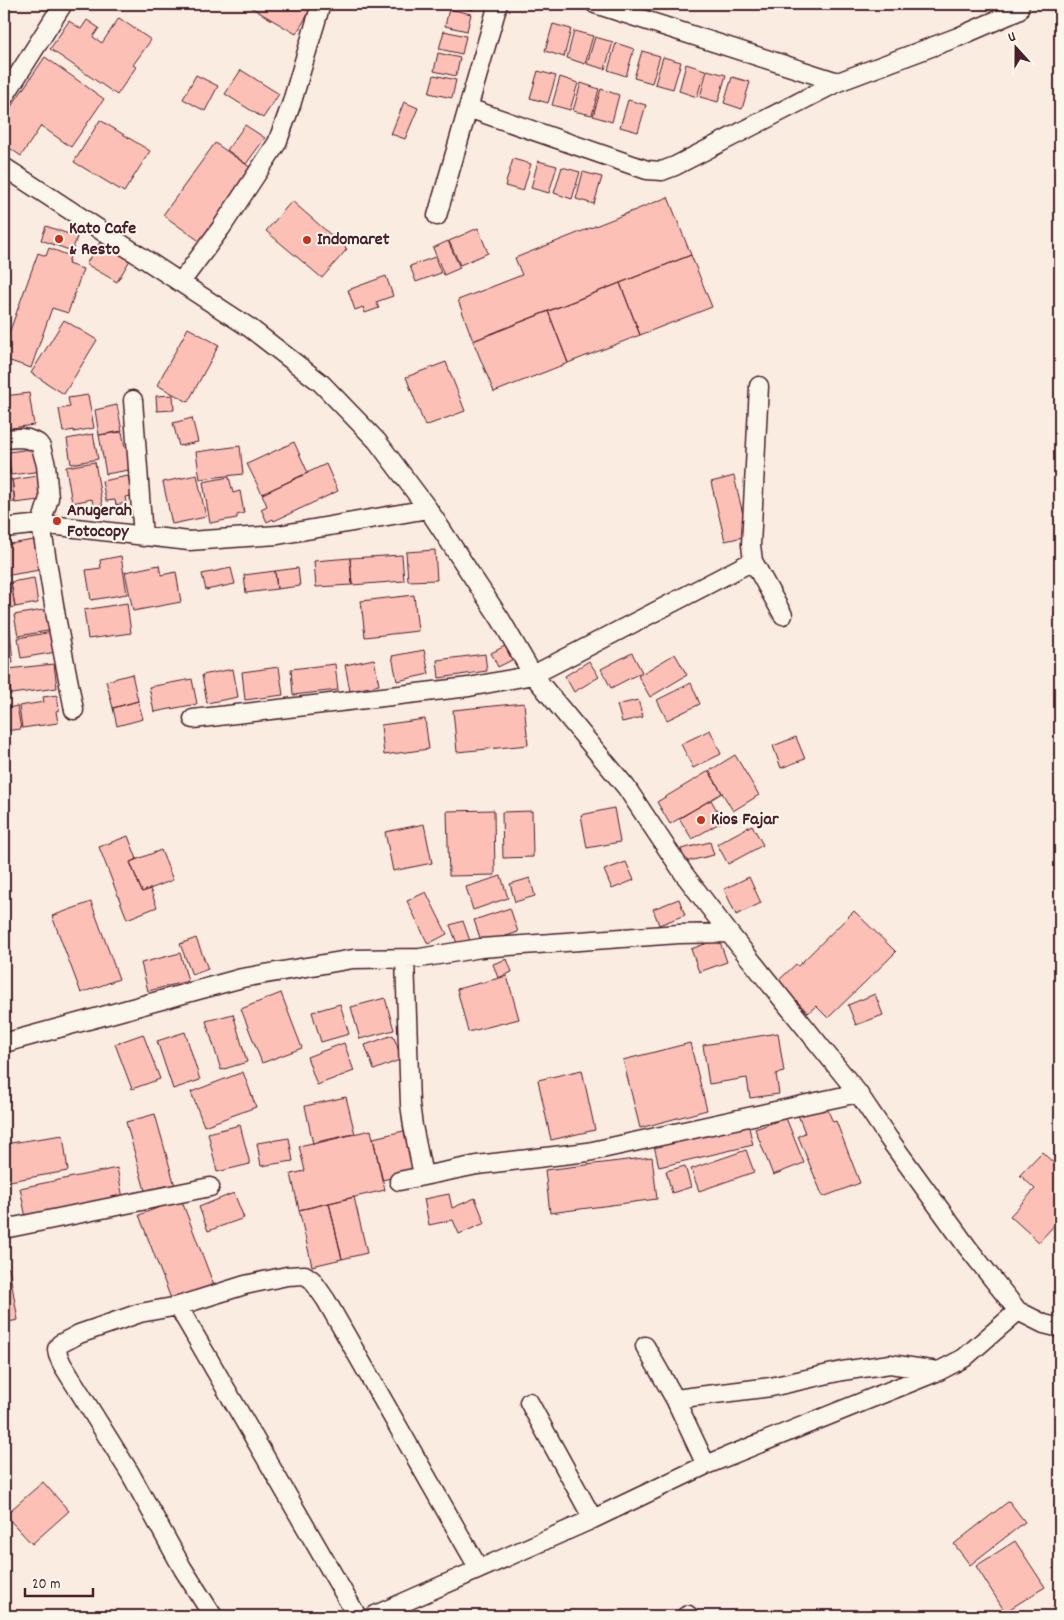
<svg xmlns="http://www.w3.org/2000/svg" width="1064" height="1620" viewBox="0 0 1064 1620" font-family="Dekko,sans-serif">
	<rect width="100%" height="100%" fill="#fbece1"/>
	<filter id="ink" filterUnits="userSpaceOnUse"><feTurbulence type="fractalNoise" baseFrequency=".02" numOctaves="2"/><feDisplacementMap in="SourceGraphic" scale="10" xChannelSelector="R" yChannelSelector="G"/><feConvolveMatrix kernelMatrix="1 2 1 2 8 2 1 2 1" color-interpolation-filters="sRGB"/></filter>
	<g filter="url(#ink)">
		<path fill="#fcc0b6" stroke="#4a1f2b" d="M245 4H298L310 11 296 34Z
			M450 4H474L473 10Z
			M449 9 471 14 467 31 445 26Z
			M119 18 151 40 133 65 136 67 117 95 50 49 69 21 81 29 87 20 99 28 93 37 102 43Z
			M553 24 571 29 564 57 545 51Z
			M444 31 466 36 462 54 439 49Z
			M574 31 593 36 585 64 567 58Z
			M595 37 613 42 605 69 587 64Z
			M616 43 634 49 626 76 608 70Z
			M642 51 660 56 652 83 634 78Z
			M438 53 460 58 456 76 434 71Z
			M45 57 104 99 71 147 41 126 21 156 4 144V117Z
			M663 57 681 62 673 89 655 84Z
			M686 64 705 70 697 97 679 91Z
			M241 70 279 94 263 118 225 94Z
			M707 70 726 75 718 102 700 97Z
			M538 71 556 76 548 103 530 98Z
			M196 75 218 86 205 111 183 99Z
			M434 75 456 80 452 98 429 93Z
			M560 77 578 83 570 110 552 105Z
			M732 77 750 82 742 109 724 103Z
			M581 83 599 89 592 115 573 111Z
			M601 89 619 95 612 122 593 116Z
			M628 100 646 105 638 132 620 127Z
			M404 102 418 108 405 139 391 134Z
			M100 120 150 151 124 192 74 162Z
			M245 125 265 138 246 164 227 150Z
			M215 143 257 172 205 245 163 215Z
			M513 159 531 164 523 191 505 186Z
			M538 161 557 166 549 193 531 188Z
			M562 167 580 172 572 199 554 193Z
			M583 172 602 177 594 204 576 199Z
			M668 197 691 255 473 341 458 300 522 275 515 258Z
			M292 201 347 249 322 278 266 231Z
			M46 226 77 237 72 251 41 240Z
			M478 228 488 253 460 265 449 241Z
			M448 241 460 268 444 275 433 248Z
			M100 242 130 260 117 282 86 264Z
			M49 248 70 256 68 264 83 269 68 313 52 308 31 368 4 359V347L38 253 46 256Z
			M691 255 712 307 640 335 620 283Z
			M435 257 441 273 416 282 410 266Z
			M386 276 393 296 376 302 379 308 365 313 363 307 355 310 348 290Z
			M620 283 640 335 568 363 548 311Z
			M548 311 568 363 494 392 473 341Z
			M64 320 97 340 64 394 31 373Z
			M188 328 219 345 188 402 157 385Z
			M446 362 465 411 425 426 406 377Z
			M29 393 34 425 4 429V396Z
			M88 395 94 428 74 432V430L63 432 59 409 70 407 68 398Z
			M173 395 174 410 157 411 156 396Z
			M117 405 122 431 99 435 95 410Z
			M192 418 198 442 179 446 173 423Z
			M122 432 125 447 133 445 135 459 128 460 129 470 106 474 99 435Z
			M93 434 98 459 71 464 67 439Z
			M294 442 308 473 262 494 247 464Z
			M240 446 243 474 200 479 196 452Z
			M39 448 42 471 11 475 8 452Z
			M4 452H7L10 475 4 476Z
			M95 462 103 509 94 510 92 499 72 503 66 467Z
			M326 464 338 491 274 521 273 519 267 522 261 509 267 506 262 494Z
			M44 475 47 499 15 503 12 480Z
			M197 475 206 517 172 524 163 482Z
			M128 476 132 496 125 497 126 503 116 505 115 500 106 501 102 481Z
			M734 476 748 536 725 541 711 482Z
			M229 477 233 493 240 491 244 513 237 515V518L210 523 203 482Z
			M12 479 15 502 4 503V480Z
			M34 540 40 570 4 576V545Z
			M435 550 437 580 408 581 406 552Z
			M402 555 404 581 352 585 350 558Z
			M121 556 127 594 91 600 86 570 101 568 100 560Z
			M350 558 352 585 316 587 314 561Z
			M159 565 161 575 176 572 181 602 133 611 125 572Z
			M231 568 235 584 206 590 202 574Z
			M298 568 300 586 277 589 275 571Z
			M275 571 277 589 246 593 244 575Z
			M34 578 38 603 15 607 11 582Z
			M11 582 15 607 4 609V584Z
			M414 595 418 631 365 637 361 601Z
			M127 603 131 633 88 639 84 610Z
			M49 609 53 630 18 636 14 615Z
			M10 629 13 663 4 664V630Z
			M52 632 56 652 21 658 18 638Z
			M505 646 512 660 498 667 491 653Z
			M424 650 429 674 397 681 392 656Z
			M632 653 642 672 611 688 601 669Z
			M485 654 487 671 439 678 437 660Z
			M675 654 687 675 650 697 638 676Z
			M374 659 379 685 350 691 345 665Z
			M589 661 599 677 574 692 565 676Z
			M54 664 57 688 11 694 8 669Z
			M335 664 338 690 293 695 291 669Z
			M279 667 283 695 245 700 242 672Z
			M8 669 11 694H4V670Z
			M233 669 238 697 207 703 202 675Z
			M132 674 138 701 113 708 106 681Z
			M192 679 197 704 154 712 149 687Z
			M691 683 700 704 667 720 657 700Z
			M57 695 59 710 56 711 58 723 22 728 19 706 44 702 43 697Z
			M638 700 643 717 622 722 617 705Z
			M138 701 143 719 117 726 113 708Z
			M524 703 528 745 457 752 453 710Z
			M17 706 21 729 4 731V709Z
			M425 719 429 749 384 755 381 725Z
			M710 730 721 754 693 768 681 744Z
			M796 737 805 759 781 768 773 746Z
			M735 755 759 795 733 811 709 771Z
			M709 771 722 793 670 824 657 802Z
			M711 800 723 821 692 839 679 818Z
			M614 808 620 842 587 848 581 815Z
			M494 810 495 875 449 876 447 811Z
			M532 811 533 857 503 858 502 812Z
			M424 824 432 863 393 871 385 832Z
			M752 825 763 845 728 864 717 844Z
			M128 836 137 859 130 862 142 892 150 889 157 907 127 919 99 847Z
			M710 842 714 855 685 862 681 849Z
			M161 850 173 880 142 892 130 862Z
			M626 862 634 880 612 889 604 870Z
			M501 876 508 898 473 910 466 887Z
			M749 877 761 903 736 915 724 889Z
			M530 878 535 896 515 902 510 884Z
			M426 892 447 934 428 944 407 901Z
			M679 899 685 915 659 925 653 909Z
			M91 902 119 979 81 993 52 916Z
			M510 908 518 932 482 944 474 920Z
			M854 911 896 952 828 1018 816 1006 808 1013 778 981 796 964 798 966Z
			M463 921 470 941 458 946 450 925Z
			M196 938 208 969 192 975 180 944Z
			M719 939 727 962 699 972 691 949Z
			M180 953 188 981 148 991 141 963Z
			M507 959 512 972 498 978 493 964Z
			M507 976 519 1019 468 1032 457 989Z
			M281 993 302 1048 262 1063 241 1009Z
			M875 994 883 1015 856 1025 848 1005Z
			M385 998 394 1030 360 1039 351 1007Z
			M340 1004 349 1034 321 1042 312 1012Z
			M233 1014 247 1062 221 1070 206 1021Z
			M185 1032 200 1080 173 1089 157 1041Z
			M778 1033 784 1072 776 1074 779 1094 750 1098 747 1078 709 1084 703 1045Z
			M143 1034 160 1079 132 1089 115 1044Z
			M393 1035 402 1059 374 1070 365 1045Z
			M344 1043 354 1071 317 1085 307 1057Z
			M690 1043 707 1110 640 1128 623 1060Z
			M582 1070 595 1130 551 1140 538 1080Z
			M243 1072 256 1107 204 1126 191 1092Z
			M346 1097 355 1134 313 1144 305 1106Z
			M825 1104 833 1122 836 1121 860 1183 823 1197 798 1136 805 1133 798 1115Z
			M155 1114 175 1186 146 1194 126 1122Z
			M786 1118 804 1163 773 1175 755 1129Z
			M747 1119 753 1145 659 1167 653 1141Z
			M240 1125 250 1164 217 1172 208 1133Z
			M371 1130 385 1190 299 1210 291 1174 305 1171 299 1146Z
			M408 1130 418 1172 382 1180 373 1138Z
			M63 1135 68 1171 4 1182V1144Z
			M289 1138 293 1161 261 1166 257 1143Z
			M746 1150 754 1172 699 1191 691 1169Z
			M1042 1152 1060 1169V1196L1058 1199 1060 1202V1219L1039 1242 1010 1216 1035 1189 1020 1175Z
			M652 1157 657 1199 550 1213 545 1170Z
			M685 1166 691 1187 672 1193 666 1171Z
			M117 1168 123 1198 26 1218 20 1188Z
			M234 1193 244 1218 208 1231 199 1207Z
			M449 1194 452 1208 475 1198 485 1223 459 1234 453 1220 429 1225 424 1199Z
			M354 1197 367 1253 342 1259 329 1203Z
			M181 1199 215 1288 173 1304 139 1215Z
			M329 1203 342 1259 312 1266 299 1210Z
			M9 1268 18 1320 4 1323V1269Z
			M43 1482 69 1511 32 1544 5 1515Z
			M1009 1501 1025 1522 970 1565 954 1544Z
			M1015 1541 1045 1587 1005 1612 976 1566Z"/>
		<g fill="none" stroke-linecap="round" stroke-linejoin="round">
			<defs>
				<path id="minor" d="M595 4 838 82
					M4 97 63 4
					M468 108 647 170 662 171 675 166 838 82 958 37 1018 11 1020 4
					M4 167 250 328 321 383 377 441 428 509 501 620 533 675 626 787 684 874 729 933 858 1093 889 1139 968 1248 1018 1311 1044 1324 1060 1328
					M437 216 498 4
					M181 282 221 228 277 143 291 105 321 4
					M133 400 143 537
					M4 439 20 438 28 439 38 443 41 447 46 465 49 498 41 524 56 617 74 710
					M4 528 41 524 189 541 278 535 428 509
					M753 561 783 615
					M193 719 469 687 533 675 753 561 751 545 759 386
					M405 959 410 1104 413 1126 423 1175
					M4 1043 242 978 353 959 420 958 481 948 679 934 729 933
					M399 1181 477 1165 588 1152 858 1093
					M4 1229 210 1187
					M178 1306 357 1616
					M645 1346 675 1399 706 1465
					M675 1399 771 1387 842 1371 890 1364 938 1371
					M529 1402 593 1519
					M213 1616 183 1569 130 1473 62 1364 58 1355 57 1349 60 1344 79 1334 140 1313 178 1306 245 1285 287 1276 305 1275 312 1280 326 1300 479 1569
					M373 1616 593 1519 706 1465 939 1371 964 1358 1018 1311
					M686 1616 688 1615 689 1616"/>
			</defs>
			<use href="#minor" stroke="#4a1f2b" stroke-width="21"/>
			<use href="#minor" stroke="#fbf7ec" stroke-width="18"/>
		</g>
	</g>
	<g fill="#c8321e" stroke="#fbf7ec" stroke-width="2">
		<circle cx="59" cy="239" r="5"/>
		<circle cx="307" cy="240" r="5"/>
		<circle cx="57" cy="521" r="5"/>
		<circle cx="701" cy="820" r="5"/>
	</g>
	<g text-anchor="middle" dominant-baseline="central" stroke-width="4" stroke-linejoin="round" paint-order="stroke">
		<g font-size="18" font-weight="bold" fill="#4a1f2b" stroke="#fbf7ec" text-anchor="start">
			<text x="69" y="229">Kato Cafe<tspan x="69" dy="21">&amp; Resto</tspan></text>
			<text x="317" y="240">Indomaret</text>
			<text x="67" y="511">Anugerah<tspan x="67" dy="21">Fotocopy</tspan></text>
			<text x="711" y="820">Kios Fajar</text>
		</g>
	</g>
	<rect width="1064" height="1620" fill="none" stroke="#fbf7ec" stroke-width="20"/>
	<rect x="10" y="10" width="1044" height="1600" fill="none" stroke="#4a1f2b" stroke-width="2" filter="url(#ink)"/>
	<g transform="translate(1016 48) rotate(339)" stroke="#fbf7ec" stroke-width="4" paint-order="stroke">
	<path d="M0-4L9 19L0 12L-9 19Z" fill="#4a1f2b"/>
	<text y="-8" font-size="14" font-weight="bold" text-anchor="middle" fill="#4a1f2b">U</text>
	</g>
	<path d="M25 1588v8h68v-8" fill="none" stroke="#4a1f2b" stroke-width="2.5"/>
	<text x="32" y="1588" font-size="15" fill="#4a1f2b" stroke="#fbf7ec" stroke-width="4" paint-order="stroke">20 m</text>
</svg>
